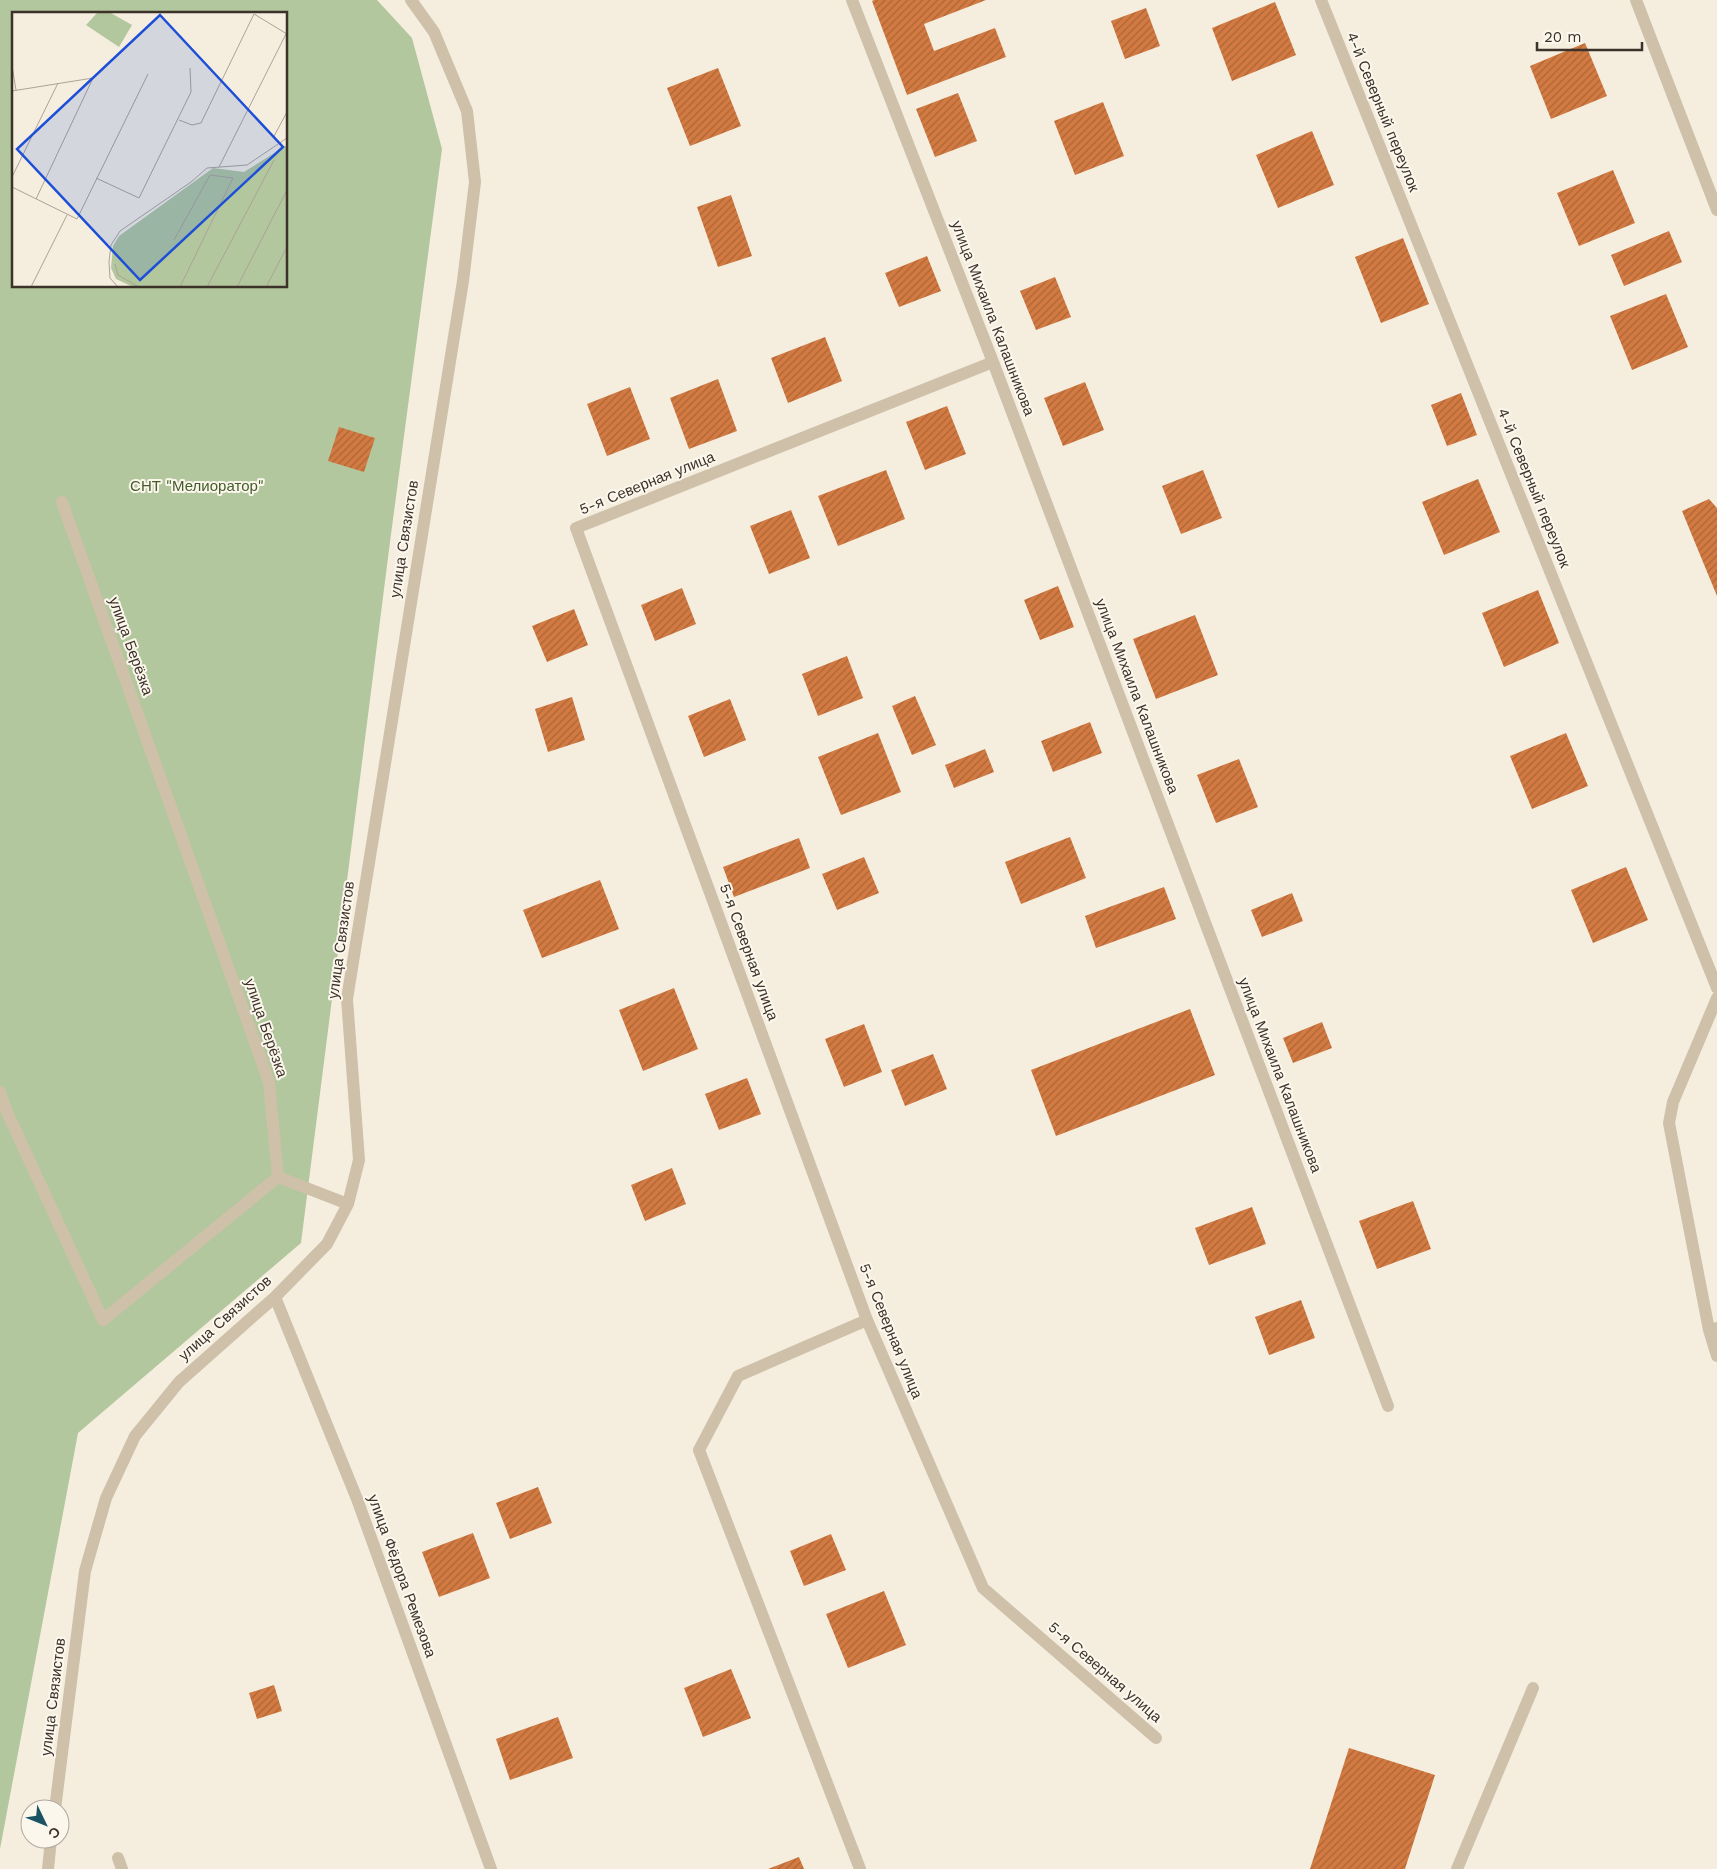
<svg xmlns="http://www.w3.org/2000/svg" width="1717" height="1869" viewBox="0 0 1717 1869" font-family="'Work Sans',sans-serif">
	<defs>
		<pattern id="building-hatch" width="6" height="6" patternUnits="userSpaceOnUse" patternTransform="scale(1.25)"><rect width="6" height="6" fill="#d27a41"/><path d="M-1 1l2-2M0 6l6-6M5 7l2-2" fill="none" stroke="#ac6537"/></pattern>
	</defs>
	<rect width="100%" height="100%" fill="#f5eedf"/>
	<path fill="#b2c79d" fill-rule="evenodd" d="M0 0H377L412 38 442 149 390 542 301 1243 78 1433 0 1849ZM14 14H286V286H14Z"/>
	<path fill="url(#building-hatch)" d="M874 0H986L924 24 934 51 995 28 1006 57 907 95 872 1Z
		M1275 2 1296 55 1232 81 1212 28Z
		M1146 8 1160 46 1125 59 1111 21Z
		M1585 43 1607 96 1551 119 1530 66Z
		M718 68 741 126 690 146 667 88Z
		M958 93 977 141 935 157 916 109Z
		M1103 102 1124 156 1075 175 1054 121Z
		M1312 131 1334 185 1278 208 1256 155Z
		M1613 170 1635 223 1579 246 1557 193Z
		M731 195 752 256 718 267 697 207Z
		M1669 231 1682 262 1624 286 1611 255Z
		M1403 238 1429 304 1381 323 1355 257Z
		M927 256 941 291 899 307 885 273Z
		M1055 277 1071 317 1036 330 1020 291Z
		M1666 294 1688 347 1632 370 1610 316Z
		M825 337 842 381 788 403 771 358Z
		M718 379 737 431 689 449 670 398Z
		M1085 382 1104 430 1063 446 1044 398Z
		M630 387 650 439 607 456 587 404Z
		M1461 393 1477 435 1447 446 1431 405Z
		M947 406 966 454 925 470 906 422Z
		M339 427 375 438 364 472 328 461Z
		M886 470 905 519 838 546 818 496Z
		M1203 470 1222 518 1181 534 1162 486Z
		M1478 479 1500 532 1444 555 1422 502Z
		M1709 499 1717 508V596L1682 511Z
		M791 510 810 558 769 574 750 526Z
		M1058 586 1074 627 1040 640 1024 600Z
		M682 588 696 624 655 641 641 605Z
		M1538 590 1559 643 1504 667 1482 613Z
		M574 609 588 645 547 662 532 626Z
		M1195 615 1218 675 1156 699 1133 639Z
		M847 656 863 698 818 716 802 674Z
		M915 696 936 745 912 755 892 706Z
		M572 697 585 740 548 752 535 709Z
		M730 699 746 740 704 757 688 716Z
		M1090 722 1102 753 1053 772 1041 741Z
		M878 733 901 792 841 815 818 757Z
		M1566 733 1588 786 1532 809 1510 756Z
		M985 749 994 772 954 788 945 765Z
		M1239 759 1258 807 1216 823 1197 775Z
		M1070 837 1086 878 1021 904 1005 862Z
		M799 838 810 868 734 897 723 867Z
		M864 857 879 893 837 910 822 874Z
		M1626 867 1648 920 1593 943 1571 890Z
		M600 880 619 929 542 958 523 910Z
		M1164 887 1176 919 1096 948 1085 916Z
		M1292 893 1303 921 1262 937 1251 910Z
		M674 988 698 1049 643 1071 619 1010Z
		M1190 1009 1215 1075 1056 1136 1031 1070Z
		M1322 1022 1332 1048 1293 1063 1283 1038Z
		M864 1024 882 1072 844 1087 825 1039Z
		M933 1054 947 1089 905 1106 891 1070Z
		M747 1078 761 1114 719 1130 705 1094Z
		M672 1168 686 1204 645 1221 631 1185Z
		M1413 1201 1431 1249 1377 1269 1359 1221Z
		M1252 1207 1266 1244 1209 1265 1195 1228Z
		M1301 1300 1315 1338 1269 1355 1255 1317Z
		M538 1487 552 1523 510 1539 496 1503Z
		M473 1533 490 1578 439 1597 422 1552Z
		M831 1534 846 1570 804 1586 790 1551Z
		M884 1591 906 1645 848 1668 826 1614Z
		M731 1669 751 1718 703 1737 684 1688Z
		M274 1685 282 1711 257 1719 249 1693Z
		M558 1717 573 1758 510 1780 496 1739Z
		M1349 1748 1435 1775 1405 1869H1310Z
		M799 1857 804 1869H768Z"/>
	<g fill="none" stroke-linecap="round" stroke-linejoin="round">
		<path stroke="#cfc0a9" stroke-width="12" d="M852 0 993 362 1388 1406
			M1321 0 1717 988
			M1636 0 1717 210
			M993 362 576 528 867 1320 983 1588 1156 1738
			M1717 998 1673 1102 1669 1123 1709 1330 1717 1328
			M0 1092 7 1112 103 1320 278 1177 269 1082 62 502
			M278 1177 348 1204
			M275 1297 357 1499 491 1869
			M1709 1330 1717 1356
			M55 1809 85 1571 106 1498 135 1436 179 1382 275 1297 327 1244 348 1204 359 1160 347 999 463 281 475 182 467 111 434 32 411 0
			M118 1858 122 1869
			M48 1869 51 1839
			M860 1869 699 1450 738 1376 867 1320
			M1457 1869 1533 1688"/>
	</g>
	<g text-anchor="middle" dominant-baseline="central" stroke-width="4" stroke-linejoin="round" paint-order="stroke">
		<g font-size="15" fill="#3c322a" stroke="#fcf7ed">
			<text transform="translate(1383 112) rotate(68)">4-й Северный переулок</text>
			<text transform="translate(993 318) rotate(69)">улица Михаила Калашникова</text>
			<text transform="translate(647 483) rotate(-22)">5-я Северная улица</text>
			<text transform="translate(1534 488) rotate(68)">4-й Северный переулок</text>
			<text transform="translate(404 539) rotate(-81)">улица Связистов</text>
			<text transform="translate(131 646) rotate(70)">улица Берёзка</text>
			<text transform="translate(1137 696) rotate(69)">улица Михаила Калашникова</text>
			<text transform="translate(341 940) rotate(-82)">улица Связистов</text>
			<text transform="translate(749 952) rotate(70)">5-я Северная улица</text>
			<text transform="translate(266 1028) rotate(71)">улица Берёзка</text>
			<text transform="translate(1280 1075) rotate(69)">улица Михаила Калашникова</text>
			<text transform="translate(225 1318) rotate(-42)">улица Связистов</text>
			<text transform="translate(891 1331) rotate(68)">5-я Северная улица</text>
			<text transform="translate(402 1576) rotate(70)">улица Фёдора Ремезова</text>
			<text transform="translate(1105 1672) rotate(41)">5-я Северная улица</text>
			<text transform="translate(53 1697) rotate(-83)">улица Связистов</text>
		</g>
		<g font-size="15" fill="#435d2a" stroke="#fcf7ed">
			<text x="197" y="486">СНТ "Мелиоратор"</text>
		</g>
	</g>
	<g transform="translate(12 12)">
		<rect width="275" height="275" fill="#f5eedf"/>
		<path d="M86 0H97L120 13 107 35 74 13Z" fill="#b2c79d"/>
		<path d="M275 133V275H121L104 267 99 256 101 234 107 224 201 156 232 160Z" fill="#b2c79d"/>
		<path fill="none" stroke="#aba397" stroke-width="1" d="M0 54 4 78M0 79 81 66M167 108 180 113 189 111 242 2 275 22M261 126 275 100M207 155 274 22M0 165 46 71M84 166 127 186 179 80 178 56M0 175 65 207 136 62M24 187 81 66M162 228 198 163 221 166 168 275M103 252 106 263 127 275M19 275 55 203M106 275 98 266 97 250 99 233 108 219 179 170 195 156 235 153 275 126M195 275 262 148M225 275 275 178M254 275 275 235"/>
		<path fill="#1d4ed8" fill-opacity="0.15" stroke="#1d4ed8" stroke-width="2.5" d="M148 3 271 135 128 268 5 137Z"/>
		<rect width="275" height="275" fill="none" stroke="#3c322a" stroke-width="2.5"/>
	</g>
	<g transform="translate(45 1824) rotate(133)"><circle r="24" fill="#fcf7ed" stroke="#afa89f"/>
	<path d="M0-4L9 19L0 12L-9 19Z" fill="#1a5363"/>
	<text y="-8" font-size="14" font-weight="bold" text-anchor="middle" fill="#3c322a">С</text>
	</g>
	<path d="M1537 42v8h105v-8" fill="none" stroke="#3c322a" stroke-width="2.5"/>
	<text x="1544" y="42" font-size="15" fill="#3c322a" stroke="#fcf7ed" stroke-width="4" paint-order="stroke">20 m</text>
</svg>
